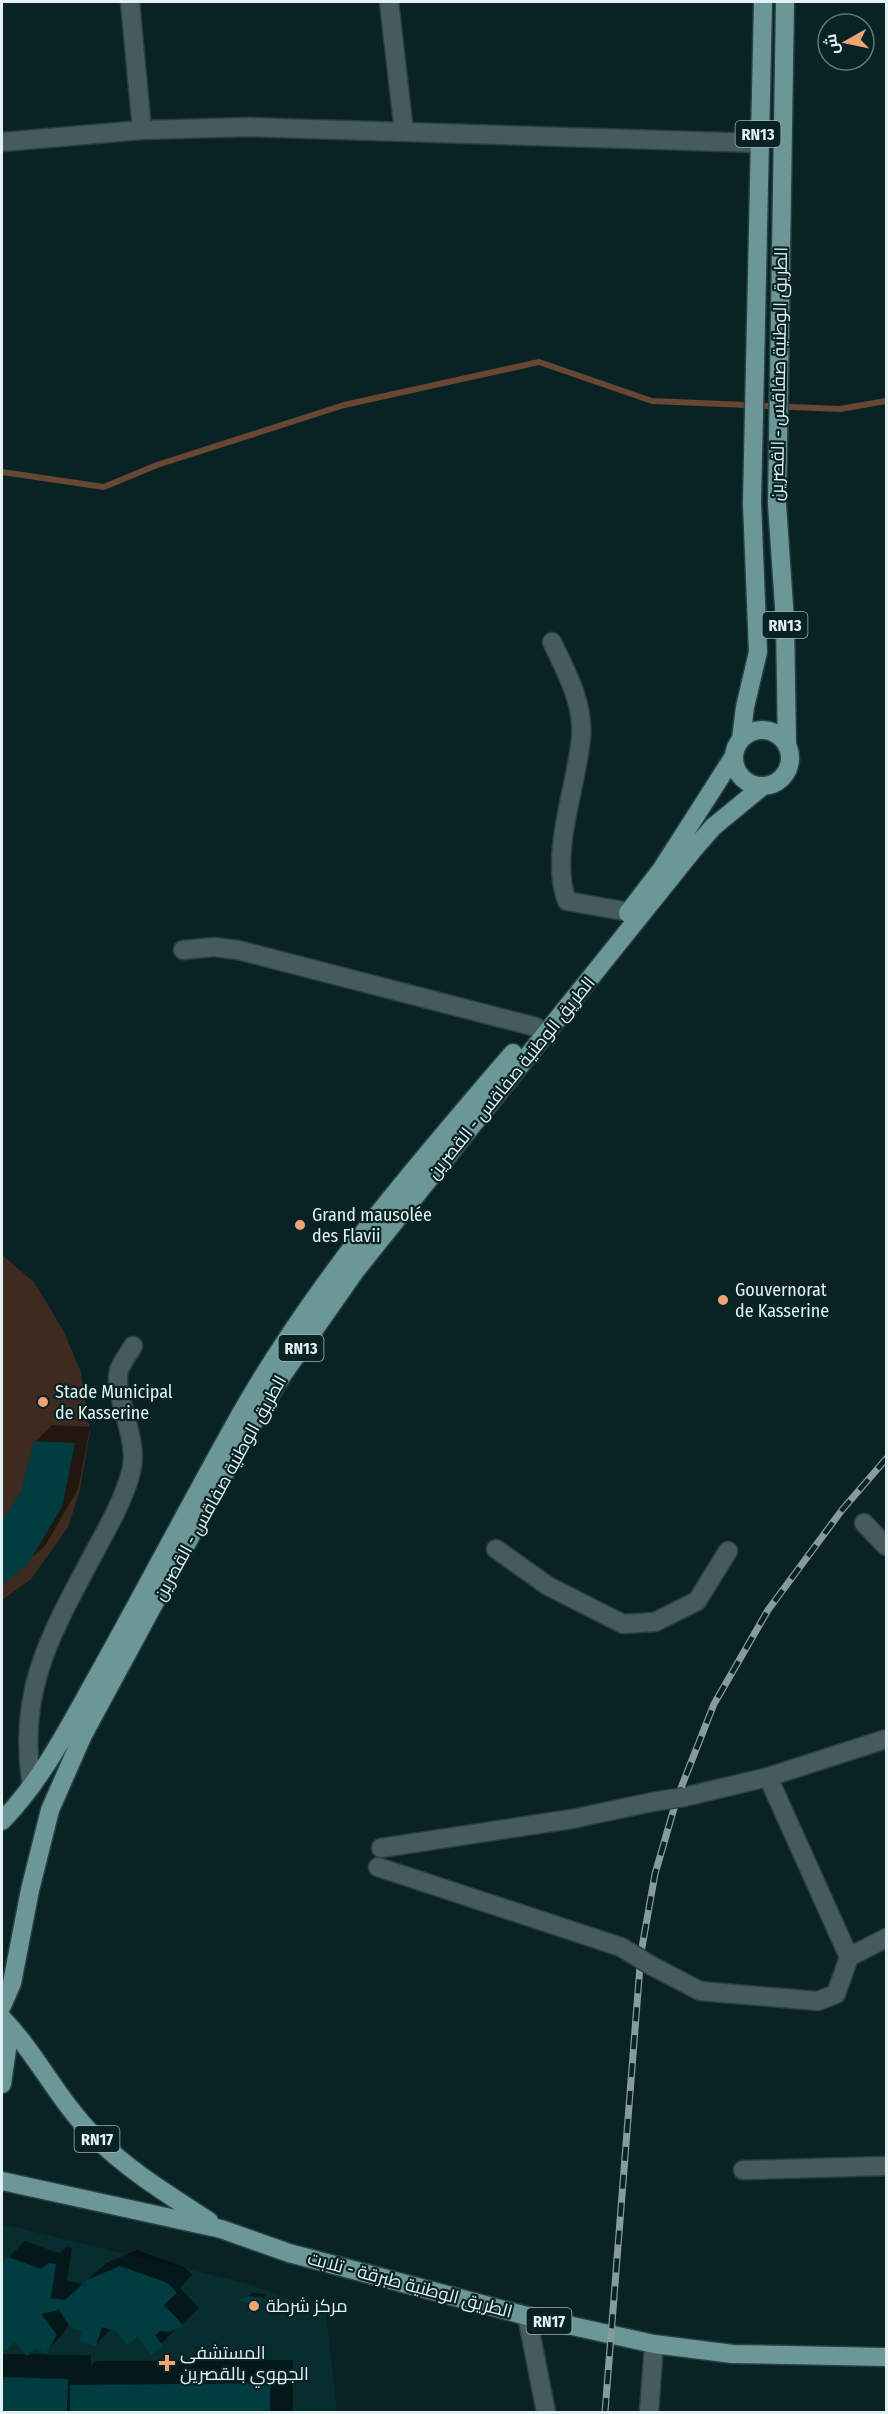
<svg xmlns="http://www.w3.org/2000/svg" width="888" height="2414" viewBox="0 0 888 2414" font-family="'Fira Sans Condensed',Cairo,sans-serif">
	<rect width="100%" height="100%" fill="#092324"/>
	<path fill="#082d2f" d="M2 2224 252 2285 326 2313 337 2412H2Z"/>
	<path fill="#3e2a1e" d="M2 1255 34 1282 63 1330 81 1372 90 1432 79 1494 68 1527 31 1579 2 1600Z"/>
	<path fill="#0007" d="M52 1425 90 1427 78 1489 45 1546 2 1583V1524L23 1491 35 1442Z
		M25 2241 59 2253 67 2247 72 2248 67 2281 83 2284 106 2263 137 2250 184 2267 192 2275 180 2288 199 2308 151 2353 138 2335 111 2329 96 2344 84 2330 70 2323 62 2335 46 2352 15 2340 2 2352V2264Z
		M253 2293 266 2294 259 2307 241 2299Z
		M2 2354 91 2355V2366L95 2361 293 2360V2412H2Z"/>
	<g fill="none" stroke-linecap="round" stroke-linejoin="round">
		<path stroke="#674633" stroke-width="6" d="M2 472 104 487 157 465 344 405 539 362 652 401 840 409 886 401"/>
	</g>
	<path fill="#013d40" d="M34 1441 75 1443 62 1507 28 1564 2 1585V1521L21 1491Z
		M8 2257 41 2269 49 2263 56 2264 51 2298 65 2300 87 2280 120 2266 168 2283 177 2293 164 2305 184 2326 168 2332 161 2331 155 2335 163 2346 151 2355 138 2337 127 2345 117 2332 102 2327 96 2346 79 2341 82 2331 71 2328 59 2310 41 2314 57 2335 46 2354 36 2348 27 2356 15 2342 2 2354V2263Z
		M248 2296 263 2298 260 2309 249 2314 248 2304 238 2300Z
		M2 2377 68 2379 67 2412H2Z
		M270 2383V2412H70V2385Z"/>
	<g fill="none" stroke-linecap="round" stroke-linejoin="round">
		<defs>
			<path id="minor" d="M130 2 142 130
				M389 2 404 132
				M2 142 142 130 249 127 758 143
				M552 642C566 672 584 703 581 738 577 785 549 856 567 901L629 912
				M183 950 214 947 238 950 536 1027
				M864 1523 886 1546
				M496 1549 548 1586 623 1624 655 1622 697 1601 728 1551
				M768 1777 849 1957
				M32 1786C16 1691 52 1632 95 1551 109 1525 123 1501 131 1472 140 1438 112 1394 119 1370 122 1362 129 1353 133 1346
				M684 1797 768 1777 886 1739
				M381 1848 572 1819 652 1802
				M378 1867 621 1947
				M652 1966 700 1991 818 2001 836 1994 849 1957 886 1938
				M743 2170 886 2166
				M527 2316 546 2412
				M649 2412 654 2344"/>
			<path id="major" d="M785 2 777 504 785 621 787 746
				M734 758a28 28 0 1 1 56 0a28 28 0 1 1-56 0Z
				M741 739 745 707 758 652 752 503 763 2
				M628 913 661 870 734 756
				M2 1821C45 1777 73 1719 103 1666 149 1583 193 1499 239 1417 314 1284 414 1168 513 1053
				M2 2006 12 1983 30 1890 50 1810 83 1735 241 1443 281 1377 356 1270 693 850 713 827 763 786
				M2 2018C37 2054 59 2102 95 2137 129 2171 169 2195 209 2221
				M2 2021 7 2049 2 2084
				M2 2181 221 2229 289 2253 527 2316 654 2344 733 2354 886 2357"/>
		</defs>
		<use href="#minor" stroke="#284041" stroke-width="21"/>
		<use href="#major" stroke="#284041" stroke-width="21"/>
		<use href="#minor" stroke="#465b5b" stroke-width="18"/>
		<use href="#major" stroke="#6c9799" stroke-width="18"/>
		<defs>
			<path id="rail" d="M605 2412 641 1953 655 1874 677 1798 714 1704 768 1610 842 1510 886 1459"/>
		</defs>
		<use href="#rail" stroke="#889b9c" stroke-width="7"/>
		<use href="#rail" stroke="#092324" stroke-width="4.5" stroke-dasharray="14" stroke-linecap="butt"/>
		<defs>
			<path id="minor-bridge" d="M652 1802 684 1797
				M621 1947 652 1966"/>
		</defs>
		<use href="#minor-bridge" stroke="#284041" stroke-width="21" stroke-linecap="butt"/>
		<use href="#minor-bridge" stroke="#465b5b" stroke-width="18"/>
	</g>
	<g fill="#efa377" stroke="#092324" stroke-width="2">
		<circle cx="300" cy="1225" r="6"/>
		<circle cx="723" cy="1300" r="6"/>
		<circle cx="43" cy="1402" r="6"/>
		<circle cx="254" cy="2306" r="6"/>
		<path d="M164 2354h6v6h6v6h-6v6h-6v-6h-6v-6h6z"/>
	</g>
	<g text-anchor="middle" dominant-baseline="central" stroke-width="4.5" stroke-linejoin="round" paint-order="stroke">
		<g fill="#092324" stroke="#a2b3b4" stroke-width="1.5">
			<rect x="735.5" y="121" width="45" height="26" rx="4.5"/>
			<rect x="762.5" y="612" width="45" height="26" rx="4.5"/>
			<rect x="278.5" y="1335" width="45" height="26" rx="4.5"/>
			<rect x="74.5" y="2126" width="45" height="26" rx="4.5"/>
			<rect x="526.5" y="2308" width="45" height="26" rx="4.5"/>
		</g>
		<g font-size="16" font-weight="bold" fill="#e3f1f2">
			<text x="758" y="134">RN13</text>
			<text x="785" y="625">RN13</text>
			<text x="301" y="1348">RN13</text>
			<text x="97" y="2139">RN17</text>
			<text x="549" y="2321">RN17</text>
		</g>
		<g font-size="18" fill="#e3f1f2" stroke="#092324">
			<text transform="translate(779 374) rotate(-89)">الطريق الوطنية صفاقس - القصرين</text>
			<text transform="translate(511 1078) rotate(-51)">الطريق الوطنية صفاقس - القصرين</text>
			<text transform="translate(220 1488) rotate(-61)">الطريق الوطنية صفاقس - القصرين</text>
			<text transform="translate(410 2285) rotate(15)">الطريق الوطنية طبرقة - تلابت</text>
		</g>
		<g font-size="18" fill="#e3f1f2" stroke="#092324" text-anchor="start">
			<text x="312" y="1215">Grand mausolée<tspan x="312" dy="21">des Flavii</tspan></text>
			<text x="735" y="1290">Gouvernorat<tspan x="735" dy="21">de Kasserine</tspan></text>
			<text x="55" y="1392">Stade Municipal<tspan x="55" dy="21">de Kasserine</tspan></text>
			<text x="266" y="2306">مركز شرطة</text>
			<text x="180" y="2353">المستشفى<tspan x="180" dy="21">الجهوي بالقصرين</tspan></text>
		</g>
	</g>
	<rect width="888" height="2414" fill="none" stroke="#e3f1f2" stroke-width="6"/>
	<g transform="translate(846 42) rotate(261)"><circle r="28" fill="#092324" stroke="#607576" stroke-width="1.5"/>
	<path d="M0-4.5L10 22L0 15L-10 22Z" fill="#efa377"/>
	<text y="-9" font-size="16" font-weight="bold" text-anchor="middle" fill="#e3f1f2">ش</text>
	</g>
</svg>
